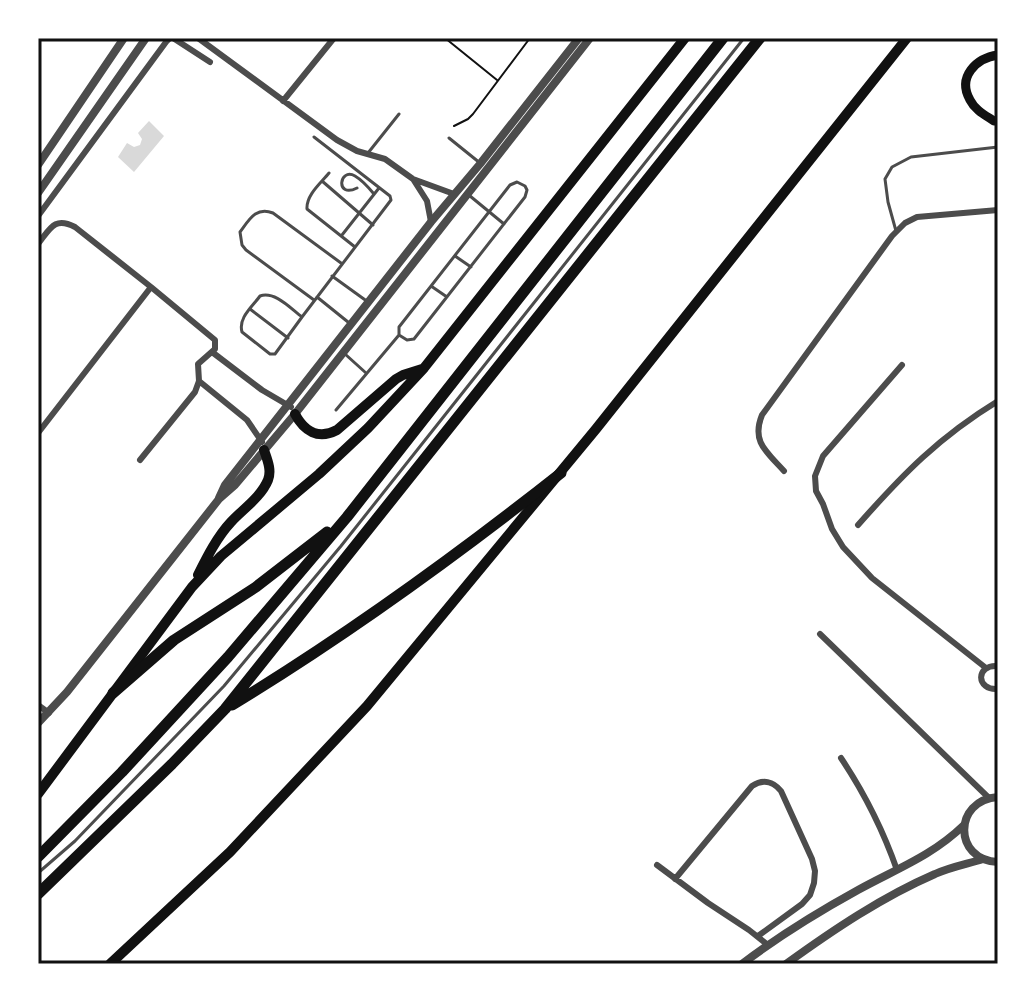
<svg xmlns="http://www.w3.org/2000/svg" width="1036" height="1002" viewBox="0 0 1036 1002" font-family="Barlow,sans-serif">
	<rect width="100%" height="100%" fill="#fff"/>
	<path fill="#d9d9d9" d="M149 121 164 136 134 172 118 157 127 143 134 147 140 145 142 139 138 133Z"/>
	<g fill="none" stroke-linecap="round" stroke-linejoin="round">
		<path stroke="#111" stroke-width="2" d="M445 38 497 80
			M454 126 468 119 473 114 530 38"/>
		<path stroke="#4c4c4c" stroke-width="3" d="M449 138 480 163
			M368 153 399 114
			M329 173C321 183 306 195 307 209L355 247
			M322 181 373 225
			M517 182 525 186 527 190 525 197 414 339 407 340 399 335V327L510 185Z
			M357 188C335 199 339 167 355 176 362 180 369 188 374 194
			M470 196 504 224
			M896 231 888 202 885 179 892 167 911 157 998 147
			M342 235 379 188
			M455 256 471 267
			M332 276 368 302
			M431 286 447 297
			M317 297 348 322
			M314 300 246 250 242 245 240 232C249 220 256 206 273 213L341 263
			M250 309 288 338
			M302 317 275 354H270L242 332C238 318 252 307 260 296 275 291 290 308 302 317L391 200 390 196 314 137
			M345 354 366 373
			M336 410 399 335
			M38 873 75 841 224 686 341 546 744 38"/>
		<path stroke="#4c4c4c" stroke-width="6" d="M173 38 210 62
			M198 38 337 140 357 151 385 159 413 179 454 194
			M283 101 334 38
			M413 179 427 201 431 222
			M38 216 166 42 170 38
			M38 244C50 229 54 216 75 227L151 287 215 340V349L198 364 199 381 195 392 140 460
			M212 352 262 390 291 407
			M902 365 823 456 815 476 816 491 823 504 832 529 843 547 872 578 986 668
			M199 381 247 420 262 442
			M38 433 151 287
			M784 471C767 452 751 442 762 415L892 236 905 223 917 217 998 210
			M858 525C903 474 939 437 998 401
			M820 634 989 798
			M998 666C975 664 976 691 998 689
			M38 705 49 713
			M841 758C865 794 883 830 897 870
			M657 865 708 903 749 930 768 945
			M675 879 752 786C763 779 773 781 781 791L812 859 815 871 814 883 810 895 802 904 758 936"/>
		<path stroke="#4c4c4c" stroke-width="8" d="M38 165 124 38
			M38 193 146 38
			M219 498 225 485 431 222 480 164 579 38
			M38 723 67 692 219 499 235 485 295 414 590 38
			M998 797C953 800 953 860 998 862
			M742 964C779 936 818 912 858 890 896 869 932 856 964 825
			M786 964C833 930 882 897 935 874 950 867 967 864 983 859"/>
		<path stroke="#111" stroke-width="9" d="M998 55C976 58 957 77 970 100 975 110 985 115 994 121H998"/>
		<path stroke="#111" stroke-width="10" d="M295 414C304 431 318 440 337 430L396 379 403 375 422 369
			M198 575C207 557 217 537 231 522 243 509 261 497 268 480 272 470 267 459 264 450
			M38 794 192 587 221 556 319 474 368 428 424 368 685 38
			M110 964 230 852 367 706 596 429 907 38"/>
		<path stroke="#111" stroke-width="11" d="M113 693 174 640 256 587 327 532
			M232 705C347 635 456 556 561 473
			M38 857 122 772 228 657 347 517 723 38
			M38 894 172 764 225 709 760 38"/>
	</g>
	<rect width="1036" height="1002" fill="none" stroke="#ffffff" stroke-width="80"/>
	<rect x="40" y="40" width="956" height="922" fill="none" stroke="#111" stroke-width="3"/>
</svg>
